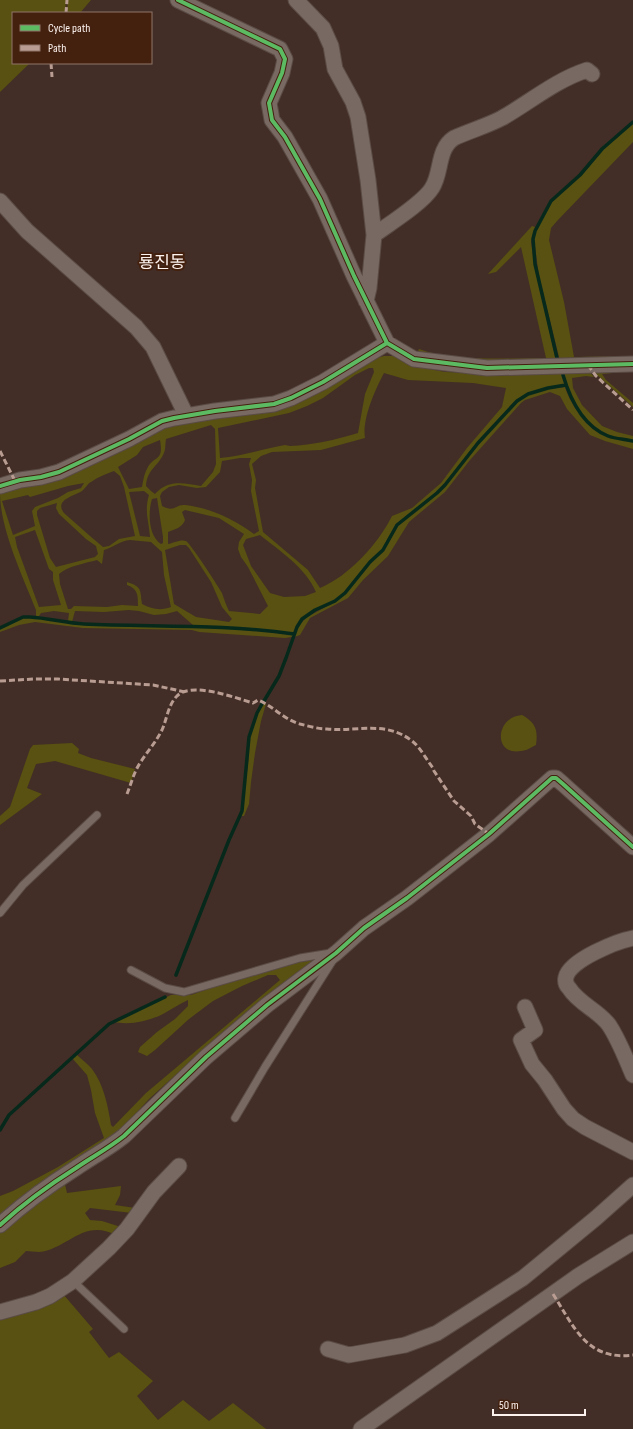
<svg xmlns="http://www.w3.org/2000/svg" width="633" height="1429" viewBox="0 0 633 1429" font-family="'Sofia Sans Condensed','Noto Sans KR',sans-serif">
	<rect width="100%" height="100%" fill="#422e26"/>
	<path fill="#585111" fill-rule="evenodd" d="M0 0H66L65 13H13V63H30L0 92Z
		M68 0H91L80 13H67Z
		M633 123V142L557 221 551 228 549 240 564 302 574 357 633 356V360L560 361 539 276 534 239 536 231 552 202 581 176 603 150Z
		M532 226 535 227 531 242 534 263 556 361 489 362 422 354 418 351 419 349C453 362 509 358 546 358L521 247 496 272 488 274Z
		M384 356H393L424 368 445 372 478 373 589 371 594 377 586 376 572 378 573 388 582 405 602 426 617 432 633 436V440C625 438 616 438 609 435 584 426 571 399 564 375H562L565 385C548 389 532 390 516 400L477 442 444 484 436 493 396 524 382 549 369 561 344 592 334 600 306 615 296 626 293 633 250 628 193 625 177 611 166 614 154 615 139 611 129 610 104 612 75 611 72 622 68 621 69 613 54 611 41 613 39 616H36V610C23 577 0 529 0 493L48 482 165 425 237 412 373 359ZM369 368H373L374 372 365 394 358 433C335 440 313 445 290 446L285 445C263 449 242 456 220 458L218 428 289 413 307 406 323 398 355 375ZM384 373 408 380 473 383 506 388 502 407 467 448 441 483 412 508 392 516C378 544 349 576 320 588L308 570 263 532 255 488 256 480 252 464 261 456 272 452 321 450 365 438C362 419 375 390 384 373ZM211 425 215 429 216 464 213 472 201 486C184 483 168 479 155 494L151 491 146 486C147 470 157 467 163 455 166 450 165 445 166 439ZM160 440C164 463 154 454 147 469 144 474 143 482 142 487L129 489 118 467 137 455 143 447ZM240 458H251L249 464 252 480 251 491 259 531 254 534C234 519 210 508 185 505 175 504 175 513 162 506L160 496 162 492 169 487 179 485 197 488 206 487 220 472 222 461ZM114 471 120 476 124 487 135 536 119 539 109 546 103 547 90 536 64 513C54 500 74 496 82 491 86 488 87 484 91 482 98 477 106 474 114 471ZM84 483 81 488 68 492 58 498 35 507 32 511 35 526 13 535 2 501 28 495 30 497 68 486ZM144 491 149 495C144 511 149 521 150 537L140 536 129 492ZM157 498 163 537V543L161 544C148 535 148 512 152 499ZM57 503 56 508 59 514 86 539 96 546 98 554 95 557 56 567 50 558 37 515V511L40 508ZM185 510 219 518 244 534 239 542 238 549 241 557 248 567 268 606 260 614 229 611C226 605 224 599 222 593 219 587 190 543 186 541 181 539 173 543 168 544V532C175 529 182 528 185 520L182 512ZM35 530 49 569 53 572V580L61 605 39 607 17 547 15 537ZM260 535C281 552 305 567 316 592L305 596 284 597 270 593 251 566 243 545 246 539ZM130 540 151 542 162 552 164 575 171 607C160 611 152 609 142 604 140 589 142 587 127 582V585C138 589 138 595 138 606L122 605 107 607 74 606 71 609H68L60 584 59 574C68 566 86 563 97 560L102 564 104 550C114 547 120 541 130 540ZM180 545H186L189 548 211 582 222 607 232 619 229 622 196 617 174 604 165 550Z
		M594 370 633 371 602 374 606 380 633 403V407L596 374Z
		M565 387C570 405 590 431 609 437 616 440 625 440 633 442V449L605 441 590 435 567 409 560 396 550 392 525 400 521 403 470 460 445 492 409 522 388 556 363 580 348 598 310 618 300 635 294 637 297 627 307 617 335 602 346 593 371 563 383 551 398 525 437 494 479 444 518 401 528 395 548 389Z
		M24 618H38L82 625 250 629 293 635 292 637 285 638 199 632 192 630 83 628 35 622 19 625 0 632V629Z
		M263 703 266 704 261 721 255 753 251 782 249 804 244 816H241L248 765 250 737 258 713Z
		M522 715C536 723 538 730 536 745 532 747 526 751 521 751 493 756 495 717 522 715Z
		M72 743 79 749 78 753 91 758 135 769 131 783 55 761 36 764 27 788 42 794 0 825V816L10 807 30 749 33 745Z
		M307 960H319L299 971 248 1011 226 1032 192 1060 149 1099 120 1131 0 1215V1196L13 1191 58 1167 104 1138 95 1113 91 1090 87 1075 72 1058 76 1054C81 1059 88 1064 92 1069 104 1085 108 1106 111 1125L113 1127 146 1093 280 980 276 975H268L242 986 213 1001 189 1019 155 1050 147 1056 138 1052 140 1047 157 1032 175 1019 188 1006V1000C179 1004 172 1009 163 1014 147 1022 130 1025 113 1022L171 995H191L248 975Z
		M64 1180 67 1193 121 1186 120 1195 115 1205 135 1208 132 1213 90 1208 85 1213 90 1220 102 1221 121 1227 116 1235C83 1218 68 1249 39 1252 35 1252 30 1251 26 1251L15 1262 0 1268V1231Z
		M63 1294 93 1329 89 1332 109 1358 119 1352 153 1381 137 1396 158 1420 183 1400 209 1421 233 1403 266 1429H0V1317Z"/>
	<g fill="none" stroke-linecap="round" stroke-linejoin="round">
		<path stroke="#07291c" stroke-width="3.5" d="M557 358 535 264 533 239 535 231 551 201 580 175 602 149 633 122
			M563 375C570 399 583 426 608 436 616 439 625 439 633 441
			M0 628 23 617H30C48 618 66 623 84 624 154 627 224 624 294 634
			M264 701 279 676 286 658 297 627 302 619 315 610 335 601 345 593 370 562 383 550 397 525 437 493 445 485 478 443 517 401 528 394 548 388 566 385
			M176 975 229 840 242 811 249 737 257 713 262 704
			M0 1130 9 1115 109 1024 165 997"/>
		<defs>
			<path id="service" d="M0 913 23 885 97 815
				M131 970 165 988 184 992 300 958 331 953
				M235 1118 265 1067 333 960
				M73 1281 124 1329"/>
			<path id="minor" d="M178 0 280 49 285 59 282 73 269 103 272 120 285 137 320 199 354 276 387 343 414 359 487 368 633 364
				M296 0 323 28 331 46 335 69 353 102 358 117 368 180 374 235 369 288 366 301
				M0 201 27 231 136 327 153 347 186 415
				M374 235C389 224 423 203 432 188 442 173 437 149 454 138 469 131 487 126 502 118 530 102 556 80 587 70L592 74
				M0 486 20 480 41 477 59 472 129 439 162 421 174 418 215 411 274 404 291 398 323 382 387 343
				M633 938C617 941 570 960 566 977 565 981 566 985 569 988 579 1004 598 1010 609 1025 619 1040 626 1059 633 1075
				M525 1007 535 1030 521 1040 532 1064 545 1080 564 1109 573 1119 585 1127 633 1152
				M0 1225C23 1204 49 1185 76 1168 92 1157 109 1148 124 1136L206 1057 267 1005 336 953 364 928 407 898 489 834 552 778H556L563 784 633 847
				M0 1312 36 1302 50 1296 73 1281 109 1248 127 1229 154 1192 179 1166
				M328 1349 349 1355 405 1345 437 1333 523 1278 596 1218 633 1185
				M361 1429 578 1276 633 1242"/>
		</defs>
		<use href="#service" stroke="#5a4b45" stroke-width="9"/>
		<use href="#minor" stroke="#5a4b45" stroke-width="17"/>
		<use href="#service" stroke="#786962" stroke-width="7"/>
		<use href="#minor" stroke="#786962" stroke-width="15"/>
		<path stroke="#b99d93" stroke-width="3" stroke-dasharray="6 3" stroke-linecap="butt" d="M66 13 67 0
			M51 63 52 77
			M588 365 596 376 633 410
			M0 451 15 481
			M0 681 34 679H58L153 685 185 692
			M127 794C131 784 134 772 140 763 147 752 156 742 162 730 167 719 168 705 177 696 191 681 236 698 253 703L258 700C273 706 283 719 300 724 308 726 318 729 327 729 357 732 385 720 412 741 420 747 426 759 433 768L434 771 454 801 471 816 475 824 489 834
			M553 1294C574 1327 587 1361 633 1355"/>
		<defs>
			<path id="cycleway" d="M178 0 280 49 285 59 282 73 269 103 272 120 285 137 320 199 354 276 387 343 414 359 487 368 633 364
				M0 486 20 480 41 477 59 472 129 439 162 421 174 418 215 411 274 404 291 398 323 382 387 343
				M0 1225C23 1204 49 1185 76 1168 92 1157 109 1148 124 1136L206 1057 267 1005 336 953 364 928 407 898 489 834 552 778H556L563 784 633 847"/>
		</defs>
		<use href="#cycleway" stroke="#44200e" stroke-width="6"/>
		<use href="#cycleway" stroke="#5cba63" stroke-width="4"/>
	</g>
	<g text-anchor="middle" dominant-baseline="central" stroke-width="4" stroke-linejoin="round" paint-order="stroke">
		<g font-size="17" fill="#fcf2ee" stroke="#44200e">
			<text x="162" y="263">룡진동</text>
		</g>
	</g>
	<rect x="12" y="12" width="140" height="52" fill="#44200e" stroke="#8e7468"/>
	<rect x="20" y="25" width="20" height="6" fill="#5cba63" stroke="#8e7468"/>
	<text x="48" y="32" font-size="12" fill="#fcf2ee">Cycle path</text>
	<rect x="20" y="45" width="20" height="6" fill="#b99d93" stroke="#8e7468"/>
	<text x="48" y="52" font-size="12" fill="#fcf2ee">Path</text>
	<path d="M493 1409v6h92v-6" fill="none" stroke="#fcf2ee" stroke-width="2"/>
	<text x="499" y="1409" font-size="12" fill="#fcf2ee" stroke="#44200e" stroke-width="3" paint-order="stroke">50 m</text>
</svg>
